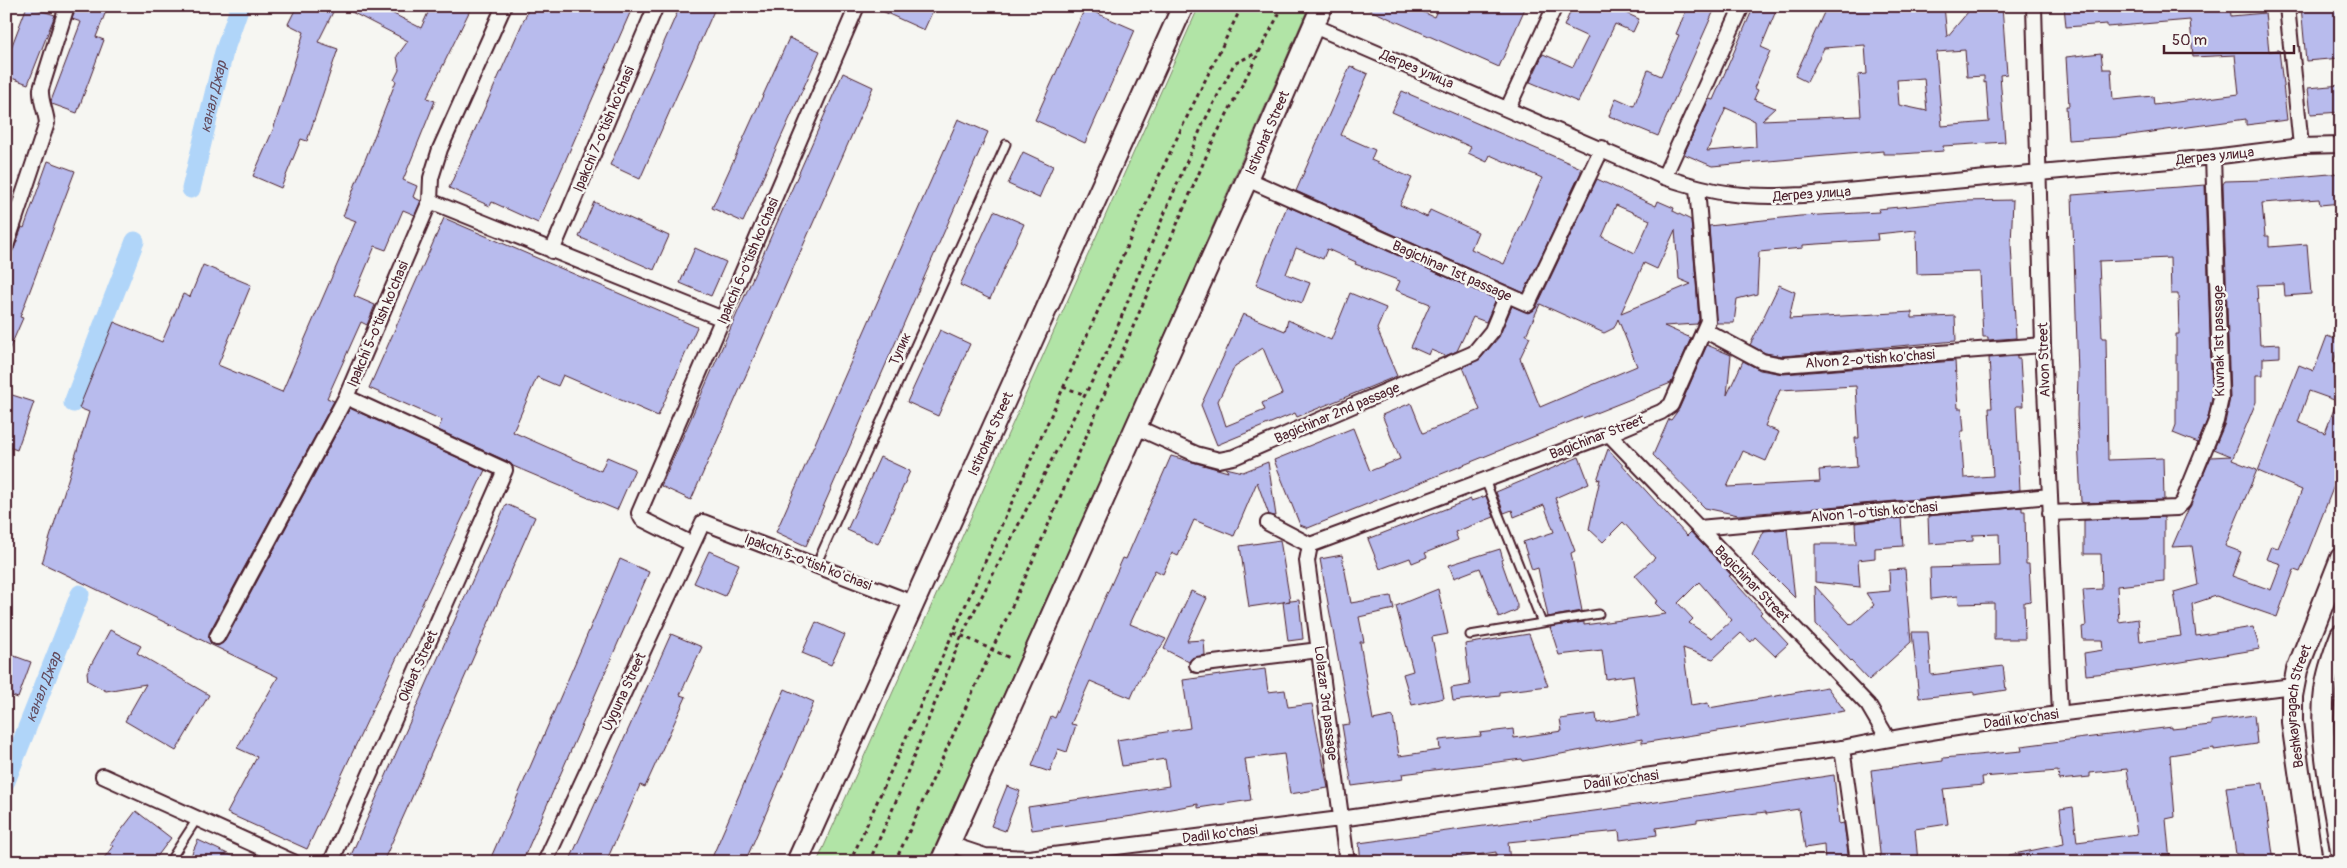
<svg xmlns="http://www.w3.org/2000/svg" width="2347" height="868" viewBox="0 0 2347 868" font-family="Pangolin,sans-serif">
	<rect width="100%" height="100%" fill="#f6f6f2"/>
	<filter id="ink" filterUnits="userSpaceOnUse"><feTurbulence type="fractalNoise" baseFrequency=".02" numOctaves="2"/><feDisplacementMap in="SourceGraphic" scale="10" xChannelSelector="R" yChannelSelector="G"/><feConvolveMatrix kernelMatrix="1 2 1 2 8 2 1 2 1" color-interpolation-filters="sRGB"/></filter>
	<g filter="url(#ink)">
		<path fill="#b1e4a6" stroke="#7e8268" d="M1199 6H1309L1151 367 928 862H817Z"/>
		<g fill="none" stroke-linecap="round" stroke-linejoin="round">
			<g stroke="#b0d5f9" stroke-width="19">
				<path id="s1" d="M191 189 224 52 240 6"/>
				<path d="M73 403 135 241"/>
				<path id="s2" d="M6 781 80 594"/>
			</g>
		</g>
		<path fill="#b8bbed" stroke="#4a1f2b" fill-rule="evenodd" d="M27 6 55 15 28 84 6 76V61Z
			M77 6H108L96 37 104 40 77 113 52 104 51 101 81 22 72 19Z
			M297 6H336L318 42 338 49 307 141 301 139 281 188 253 176 273 130 304 32 288 24Z
			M340 6H378L421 28 431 6H472L427 98 435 101 403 180 417 186 413 197 421 201 415 215 403 210 386 250 375 246 354 296 375 305 367 325 361 322 327 398 334 401 209 633 210 642 218 646 225 641 350 408 485 470 307 849 227 813 257 757 237 748 278 677 42 563 89 412 79 408 114 322 162 342 183 294 190 297 203 265 251 285 218 365 282 392 356 221 343 216 396 81 394 80 399 70 397 56 408 41Z
			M530 6H633L538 223 492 202 490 206 449 188Z
			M680 6H716L640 179 610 165Z
			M871 6H935L924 30Z
			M1361 6H1410L1434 17 1439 6H1526L1499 67Z
			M1573 6H1610L1639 19 1633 32 1615 24 1578 102 1530 82 1543 54 1573 67 1588 37 1564 26Z
			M1688 6H1716L1658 136 1609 116 1616 98 1634 106 1648 70 1661 76 1679 35 1676 34Z
			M1754 6H1778L1761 47 1770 51 1754 88 1758 90 1754 99 1775 108 1762 120 1861 116 1858 75 1867 74 1865 45 1824 48 1807 82 1795 76 1827 6H1944L1947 37 1973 6H2002L2007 74 2000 75 2005 142 1943 146 1944 151 1901 154H1883V151L1712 166 1684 154 1709 99 1713 100ZM1965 50 1967 77 1984 76V83L1986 82 1989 122 1942 126 1936 52ZM1924 78 1927 111 1899 105 1897 80ZM1726 108 1755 121 1756 147 1707 151Z
			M2064 6H2230L2231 16 2265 13 2269 51 2279 50 2287 120 2246 125V119L2116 137 2068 140 2066 106H2069L2066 57 2101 53 2103 69H2111L2113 100 2153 96 2154 105 2239 94 2235 55 2193 57 2190 20 2107 27V24L2066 27Z
			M2301 6H2341V58L2306 61Z
			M1085 8 1135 30 1085 143 1035 120Z
			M789 38 820 51 743 222 712 208Z
			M1350 66 1368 74 1341 135 1375 150 1371 160 1412 178 1400 205 1427 217 1430 210 1478 232 1471 249 1504 264 1542 178 1490 155 1487 162 1468 153 1471 147 1392 112 1402 91 1581 168V172L1524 293 1296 191Z
			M843 73 873 87 691 500 661 486Z
			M2341 85V112L2311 114 2308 88Z
			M958 119 988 132 806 546 776 532Z
			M1023 152 1053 166 1039 198 1008 184Z
			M48 161 75 171 20 317 23 318 6 357V255L14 249 22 227 24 228Z
			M2341 173V203L2320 205 2319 199 2262 203 2265 236H2269V247L2307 244 2311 294 2285 296 2284 284 2257 285 2260 345 2280 344V357L2263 358V375H2256V402L2232 460 2257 470 2225 546 2241 552 2232 576 2271 590 2281 564 2266 559 2271 546 2278 548 2302 490 2258 471 2299 365 2314 371 2327 336 2341 341 2333 364 2341 367V468L2300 572 2294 570 2277 617 2216 596 2192 604 2196 636 2253 627 2260 649 2127 671 2086 675 2084 653 2103 650 2102 640H2083L2082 627 2086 626 2083 590 2102 589 2101 554H2084V520L2164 517V581L2117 586 2119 622 2138 619 2140 642 2181 636 2174 592 2198 585 2192 546 2172 547 2211 457 2231 456 2214 449 2225 423 2230 398 2223 184 2225 181 2262 180ZM2309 391 2337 401 2325 433 2298 422Z
			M1597 179 1656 206 1658 201 1674 208 1673 211 1691 220 1699 320 1697 324 1664 326 1691 338 1671 383 1583 418 1582 417 1308 528 1300 525 1274 460 1353 428 1370 471 1400 459 1382 415 1411 403 1423 433 1480 410 1463 367 1480 359 1499 337 1512 306 1528 313 1536 308ZM1616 205 1650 220 1635 253 1602 237ZM1675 230 1679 279 1691 284 1621 313 1644 263 1657 269ZM1540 304 1604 333 1614 328 1618 319 1637 366 1540 407 1520 358 1530 337 1526 335Z
			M2205 185 2212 397 2208 418 2198 443 2173 433 2176 425V334H2179L2178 294H2171L2170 258 2099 261 2102 338H2106L2108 460 2163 458 2164 500 2084 503 2081 502 2077 415 2078 374 2072 195Z
			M2013 200 2011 244 2016 338 1988 340V337H1983L1980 272 1917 274 1916 230 1877 234 1878 240 1803 245V248L1759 252 1757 294 1737 299 1734 323H1716L1709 226 1800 216 1879 212 1878 209 1964 201Z
			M594 202 669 236 654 270 579 237Z
			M1287 206 1496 299 1486 322 1473 317 1457 351 1445 356 1431 350 1429 355 1411 347 1430 304 1396 290 1400 281 1355 264 1356 262 1327 249 1323 259 1296 248 1286 274 1310 283 1302 303 1256 285Z
			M994 211 1024 224 990 299 960 285Z
			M444 218 697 327 658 416 563 375 558 386 537 377 513 432 601 471 607 457 635 469 617 510 513 466 509 462 438 430 442 420 369 388Z
			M695 248 726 262 711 296 680 283Z
			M1779 285 1795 292 1789 319 1912 312V318L1955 316 1956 341 1783 356 1765 353 1750 345Z
			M1350 293 1386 308 1377 329 1397 376 1297 417 1295 413 1217 445 1201 405 1243 314 1285 331 1288 320 1331 340ZM1263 348 1282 394 1262 403 1265 410 1226 426 1218 401 1235 366Z
			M940 330 970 344 938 416 907 402Z
			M1707 345 1731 355 1727 395 1743 361 1760 370 1783 374 1955 361 1958 408H1962L1964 431H1961L1964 478 1993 476 1989 408H1992L1989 358 2017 356V359H2020L2023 406H2016L2020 490 1738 515 1705 508 1653 455 1669 419 1671 420 1679 409ZM1856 386 1859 438H1855L1857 467 1819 470 1820 482 1727 487 1743 451 1766 461 1779 432 1765 426 1780 390Z
			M6 393 34 402 17 450 6 446Z
			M1608 449 1687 536 1691 532 1723 566 1731 575 1729 576 1762 612 1760 614 1788 644 1775 656 1755 637 1751 642 1741 633 1713 659 1683 648 1691 706 1708 703 1709 708 1827 687 1845 711 1642 743V739L1523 761 1522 759 1402 774 1403 779 1352 786 1342 725 1350 724 1320 559 1342 555 1351 603 1391 596 1394 609 1359 617 1364 642H1360L1373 720 1393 716 1399 756 1440 750 1439 740 1481 736 1480 733 1513 729 1514 738 1562 731 1560 719 1596 714 1597 723 1639 716 1633 675 1606 679 1602 650 1559 655 1550 627 1584 622V625L1666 614 1655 603 1658 601 1635 575 1655 558 1623 522 1603 542 1589 529 1600 479 1597 480ZM1699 582 1732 620 1712 638 1689 623 1693 619 1678 603Z
			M1171 456 1228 472 1226 468 1243 472 1268 462 1276 516 1269 515 1257 482 1234 536 1194 520 1178 556 1172 553 1163 574 1155 570 1130 624 1166 639 1139 680 1131 698 1090 681 1071 724 1076 725 1067 752 1058 749 1050 772 1032 766 1051 716 1055 718 1101 607 1123 558 1126 559Z
			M880 457 910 471 878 544 847 530Z
			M1579 457 1589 483 1555 498 1575 551 1571 553 1582 611 1548 617 1538 568 1532 570 1523 542 1554 532 1544 505 1514 517 1512 510 1504 513 1496 492Z
			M1486 496 1494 517 1455 532 1458 540 1425 553 1427 557 1412 563 1410 558 1380 569 1368 539 1471 499V501Z
			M506 504 535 517 409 804 383 862H348Z
			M2022 507V511H2025L2026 564H2029L2031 601 2024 602 2025 639H1994V603L1959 604 1958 596 1931 599 1930 568 2000 566 1999 534 1973 535V541L1929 544 1928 516Z
			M1901 518 1903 546 1875 548V558L1858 560 1860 587 1815 582V544H1856L1855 523Z
			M1787 529 1795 598 1752 555 1764 531Z
			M1280 540 1290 601 1249 607 1240 546Z
			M1500 549 1503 559 1501 560 1517 605V610L1499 618 1480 568 1454 578 1449 565Z
			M709 551 739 564 725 596 694 583Z
			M620 559 649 572 522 862H489Z
			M1905 569 1911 642 1869 680 1816 624 1815 586 1851 625 1874 605 1866 593 1890 591 1889 570Z
			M1438 589 1448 634 1432 637 1444 698 1412 705 1403 674 1413 671 1396 606Z
			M1191 591 1207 598 1187 641 1204 640 1205 655 1192 658 1189 662 1164 649Z
			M1299 600 1303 639 1288 641 1283 602Z
			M816 622 845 635 831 665 802 653Z
			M110 630 141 646 137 653 209 695 176 751 125 721 146 684 106 691 88 681 87 672Z
			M1912 632H1928L1931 675 2003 666 2006 690 1974 695V692L1919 698Z
			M671 634 702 647 680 695 686 697 645 787 640 785 606 862H569Z
			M1529 634 1548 686 1500 692V696L1453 701 1451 688 1470 685 1465 644Z
			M6 653 31 662 18 698 6 694Z
			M1265 669 1268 692 1285 690 1288 707 1312 704 1328 788 1290 794 1284 754 1245 759 1251 800 1198 808V804L1133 816 1032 830 1028 807 1169 786 1165 759 1122 766 1117 740 1190 728 1183 680Z
			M785 689 814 702 745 862H710Z
			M2254 715 2257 744 2214 750V748L2170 755 2175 817 2166 819 2170 862H2009V855L2064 844 2060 809 2073 807 2077 842 2137 834 2127 769 2090 773V777L2059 780 2058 771 1982 777 1983 785 1943 789 1948 824 1915 829 1918 862H1881L1871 770 1943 761V758L2022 751 2021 746 2172 727V729L2211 725V721Z
			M1834 775 1839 824 1844 823 1849 862H1825L1824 845 1805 848 1799 809 1766 814V812L1697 820V822L1656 828 1657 835 1620 840 1619 831 1508 842 1510 862H1497L1496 852 1432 862H1361L1359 843 1616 808Z
			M2263 783 2274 862H2244L2243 854H2236L2226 787Z
			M1007 786 1020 791 1005 831 991 826Z
			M136 811 171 838 153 862H101L113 846 110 845Z
			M198 840 245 862H188Z"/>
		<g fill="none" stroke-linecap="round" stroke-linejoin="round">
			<defs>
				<path id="service" d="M1485 480 1542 623 1599 614
					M816 565 1006 144
					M1470 635 1542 623
					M169 862 197 819"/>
				<path id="minor" d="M2034 6 2043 345 2060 713
					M2287 6 2301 146
					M1314 26 1664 177C1718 195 1746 198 1803 195L2213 157 2301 146 2341 145
					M1508 108 1555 6
					M1664 177 1742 6
					M1247 179 1528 304 1602 148
					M430 201 723 319
					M6 246 47 123C46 111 40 101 41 89L67 6
					M552 251 656 6
					M1706 331 1762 361 1782 365 2043 345
					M1136 427 1196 454 1219 460 1234 457 1474 353 1492 331 1507 295
					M1609 434 1868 705 1888 739
					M2050 513 2177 508 2183 502 2216 421 2221 398 2213 157
					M1268 523 1310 545 1609 434 1661 412 1671 405 1708 321 1697 188
					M1699 528 2050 496
					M692 544 642 519 639 513 857 6
					M1310 545 1307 561 1347 862
					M217 637 346 397
					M1197 665 1319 650
					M1842 748 1858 862
					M103 776 293 862
					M949 844 985 856 1029 858 1340 819 1842 748C1991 718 2142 705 2293 686
					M331 862 505 470 346 397 430 201 431 178 440 149 504 6
					M545 862 703 522 913 603"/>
				<g id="secondary">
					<path d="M2341 635C2334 653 2327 672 2325 691 2318 739 2334 803 2341 851"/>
					<path id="s3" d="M797 862 1183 6"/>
					<path id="s4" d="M941 862 1247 179 1322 6"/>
					<path id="s5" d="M2312 862 2292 722V696L2297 670 2341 558"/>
				</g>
			</defs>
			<use href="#service" stroke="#4a1f2b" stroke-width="11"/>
			<use href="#minor" stroke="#4a1f2b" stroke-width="18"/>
			<use href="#secondary" stroke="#4a1f2b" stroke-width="24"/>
			<path stroke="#4a1f2b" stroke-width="3" stroke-dasharray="4 4" stroke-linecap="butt" d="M1063 387 1086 395
				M954 632 1012 659
				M850 862 1150 195 1185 121 1242 6
				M869 862 894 806 962 635 1110 346 1136 280 1202 126 1234 64 1260 51
				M895 862 1034 558 1211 145 1283 6"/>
			<use href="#service" stroke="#f6f6f2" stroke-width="7"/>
			<use href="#minor" stroke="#f6f6f2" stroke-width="14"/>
			<use href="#secondary" stroke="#f6f6f2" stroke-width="20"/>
		</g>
	</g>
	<g text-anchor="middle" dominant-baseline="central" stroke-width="5" stroke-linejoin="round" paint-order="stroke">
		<g font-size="14" fill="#4a1f2b" stroke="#f6f6f2">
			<text transform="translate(1417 69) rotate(23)">Дегрез улица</text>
			<text transform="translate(604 129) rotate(-67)">Ipakchi 7-o'tish ko'chasi</text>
			<text stroke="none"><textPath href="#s4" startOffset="799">Istirohat Street</textPath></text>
			<text transform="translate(2215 156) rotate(-6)">Дегрез улица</text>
			<text transform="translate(1812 194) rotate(-4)">Дегрез улица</text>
			<text transform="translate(748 261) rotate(-67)">Ipakchi 6-o'tish ko'chasi</text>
			<text transform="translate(1452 271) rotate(24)">Bаgichinar 1st passage</text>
			<text transform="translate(378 324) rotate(-67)">Ipakchi 5-o'tish ko'chasi</text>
			<text transform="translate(2219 341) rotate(-91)">Kuvnak 1st passage</text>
			<text transform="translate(900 349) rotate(-66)">Тупик</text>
			<text transform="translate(1870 359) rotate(-4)">Alvon 2-o'tish ko'chasi</text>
			<text transform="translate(2044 360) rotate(-92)">Alvon Street</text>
			<text transform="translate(1337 413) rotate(-23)">Bаgichinar 2nd passage</text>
			<text stroke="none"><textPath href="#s3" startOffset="470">Istirohat Street</textPath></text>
			<text transform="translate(1597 437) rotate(-21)">Bаgichinar Street</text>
			<text transform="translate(1874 512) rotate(-5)">Alvon 1-o'tish ko'chasi</text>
			<text transform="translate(808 562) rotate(21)">Ipakchi 5-o'tish ko'chasi</text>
			<text transform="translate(1752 584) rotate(46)">Bagichinar Street</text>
			<text transform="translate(418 666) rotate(-66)">Okibat Street</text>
			<text transform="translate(624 692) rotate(-65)">Uyguna Street</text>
			<text transform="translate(1326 703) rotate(83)">Lolazar 3rd passage</text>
			<text stroke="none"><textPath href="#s5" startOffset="158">Beshkayragach Street</textPath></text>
			<text transform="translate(2021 719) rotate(-8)">Dadil ko'chasi</text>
			<text transform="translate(1621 780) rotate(-8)">Dadil ko'chasi</text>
			<text transform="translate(1220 834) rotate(-7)">Dadil ko'chasi</text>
		</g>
		<g font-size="15" font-style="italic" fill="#644c5e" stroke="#f6f6f2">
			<text stroke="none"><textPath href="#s1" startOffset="95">канал Джар</textPath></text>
			<text stroke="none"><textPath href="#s2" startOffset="101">канал Джар</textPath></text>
		</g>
	</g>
	<rect width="2347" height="868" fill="none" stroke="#f6f6f2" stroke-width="25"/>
	<rect x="12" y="12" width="2322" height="843" fill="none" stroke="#4a1f2b" stroke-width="2" filter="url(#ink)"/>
	<path d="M2164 45v8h130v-8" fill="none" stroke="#4a1f2b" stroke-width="2.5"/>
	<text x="2172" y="45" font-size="15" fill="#4a1f2b" stroke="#f6f6f2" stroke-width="4" paint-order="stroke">50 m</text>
</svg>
